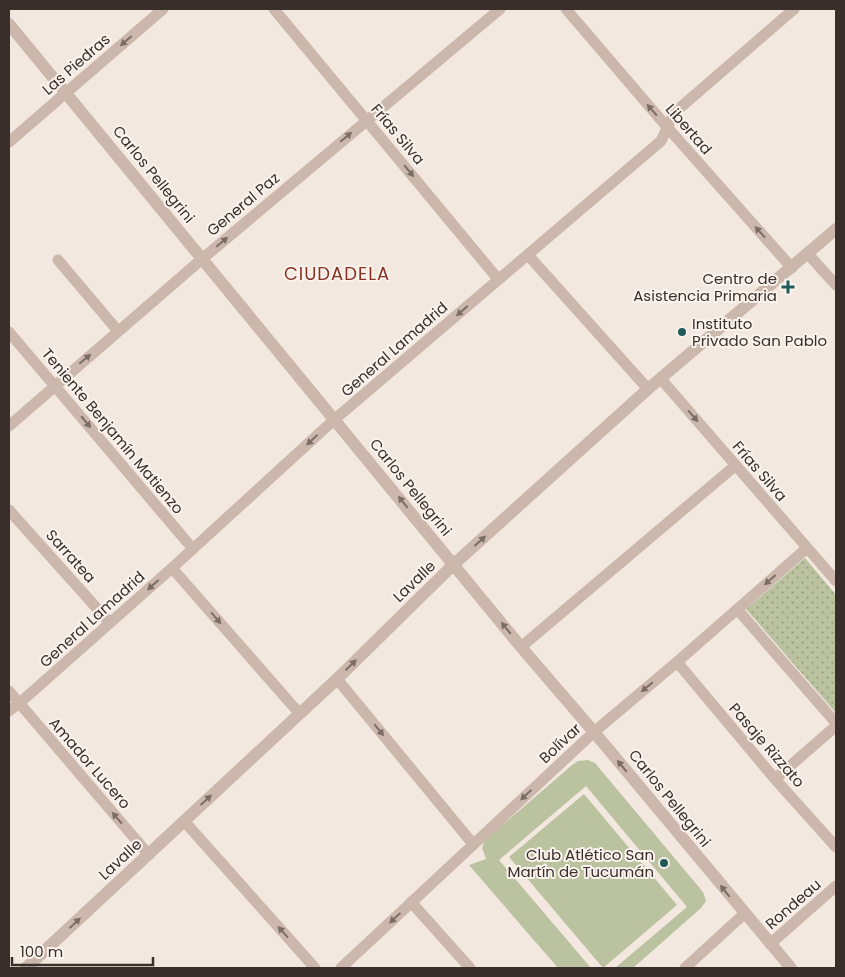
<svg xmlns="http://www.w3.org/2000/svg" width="845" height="977" viewBox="0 0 845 977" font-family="Poppins,sans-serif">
	<defs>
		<pattern id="park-dots" width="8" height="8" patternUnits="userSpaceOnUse" patternTransform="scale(1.25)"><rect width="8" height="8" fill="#bac2a0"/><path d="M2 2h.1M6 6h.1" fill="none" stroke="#989e83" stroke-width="1.8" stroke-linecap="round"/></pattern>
	</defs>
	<rect width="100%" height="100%" fill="#f3e8e0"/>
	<path fill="#bac2a0" d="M588 760 595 763 703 892 706 901 701 908 633 968H615L687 907 586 786 499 860 591 968H558L469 865 486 859 482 848 485 840 571 766 578 761Z
		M584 794 677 905 603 968 509 857Z"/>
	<path fill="url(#park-dots)" d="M805 558 836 595V713L746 609Z"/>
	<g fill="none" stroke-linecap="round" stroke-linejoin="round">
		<path stroke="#cbb7ac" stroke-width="11" d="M274 9 498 279
			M566 9 667 127 792 268
			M9 142 163 9
			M808 254 836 285
			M528 255 648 389
			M58 260 118 331
			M9 332 193 549
			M661 379 836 581
			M9 426 202 259 500 9
			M9 510 110 623
			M172 568 299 713
			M737 609 836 723
			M521 647 736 465
			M677 662 775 779 836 847
			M337 679 473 844
			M9 691 149 855
			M9 711 23 700 172 568 335 419 661 141 674 113 794 9
			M775 779 836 726
			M184 821 315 968
			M411 902 470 968
			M770 944 836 886
			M341 968 594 732 677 662 807 548
			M685 968 744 914"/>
		<path stroke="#cbb7ac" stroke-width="12" d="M9 24 521 647 594 732 791 968
			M26 968 337 679 453 565 648 389 836 229"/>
	</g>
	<defs><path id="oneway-solid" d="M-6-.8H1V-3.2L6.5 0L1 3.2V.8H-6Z" transform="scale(1.25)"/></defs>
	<g fill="#7b6c65">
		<use href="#oneway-solid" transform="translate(126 41) rotate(139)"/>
		<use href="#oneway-solid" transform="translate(652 110) rotate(-131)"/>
		<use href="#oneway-solid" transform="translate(346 137) rotate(-40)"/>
		<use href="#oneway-solid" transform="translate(409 171) rotate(50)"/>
		<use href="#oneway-solid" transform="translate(760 232) rotate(-132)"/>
		<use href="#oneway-solid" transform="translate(222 242) rotate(-40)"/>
		<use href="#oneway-solid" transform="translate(462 311) rotate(139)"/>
		<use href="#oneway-solid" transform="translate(85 359) rotate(-40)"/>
		<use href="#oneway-solid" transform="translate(693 416) rotate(49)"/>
		<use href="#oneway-solid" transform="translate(86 422) rotate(50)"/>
		<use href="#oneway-solid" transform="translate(312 440) rotate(137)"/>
		<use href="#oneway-solid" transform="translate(403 502) rotate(-129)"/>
		<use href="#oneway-solid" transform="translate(480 541) rotate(-42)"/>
		<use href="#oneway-solid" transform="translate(770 580) rotate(139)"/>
		<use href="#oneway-solid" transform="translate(153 585) rotate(138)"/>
		<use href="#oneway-solid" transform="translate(216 618) rotate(49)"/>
		<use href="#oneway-solid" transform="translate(506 628) rotate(-129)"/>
		<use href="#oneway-solid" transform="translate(351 665) rotate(-44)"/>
		<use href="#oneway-solid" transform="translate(647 687) rotate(140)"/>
		<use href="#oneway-solid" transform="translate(379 730) rotate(51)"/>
		<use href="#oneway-solid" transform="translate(622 766) rotate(-129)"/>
		<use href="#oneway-solid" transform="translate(526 795) rotate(137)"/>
		<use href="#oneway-solid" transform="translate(206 800) rotate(-43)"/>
		<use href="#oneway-solid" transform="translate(117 818) rotate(-131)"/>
		<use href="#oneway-solid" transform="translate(725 891) rotate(-129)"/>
		<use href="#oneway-solid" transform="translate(395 918) rotate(137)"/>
		<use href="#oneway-solid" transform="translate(75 923) rotate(-43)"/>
		<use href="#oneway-solid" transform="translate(283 932) rotate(-132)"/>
	</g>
	<g fill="#205b59" stroke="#faf3ed" stroke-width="2">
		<path d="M785.5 279.5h5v5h5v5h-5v5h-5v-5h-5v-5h5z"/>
		<circle cx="682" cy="332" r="5"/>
		<circle cx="664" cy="863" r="5"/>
	</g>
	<g text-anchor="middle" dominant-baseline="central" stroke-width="4" stroke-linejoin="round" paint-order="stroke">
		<g font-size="15" fill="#3a2e2b" stroke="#faf3ed">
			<text transform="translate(76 64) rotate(-41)">Las Piedras</text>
			<text transform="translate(689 129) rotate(49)">Libertad</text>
			<text transform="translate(398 134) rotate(50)">Frías Silva</text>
			<text transform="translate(154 174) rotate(51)">Carlos Pellegrini</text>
			<text transform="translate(243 204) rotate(-40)">General Paz</text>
			<text transform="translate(394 349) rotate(-41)">General Lamadrid</text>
			<text transform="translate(113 431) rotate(50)">Teniente Benjamín Matienzo</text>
			<text transform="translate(760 471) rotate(49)">Frías Silva</text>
			<text transform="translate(411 487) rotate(51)">Carlos Pellegrini</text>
			<text transform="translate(71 556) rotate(48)">Sarratea</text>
			<text transform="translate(414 581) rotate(-44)">Lavalle</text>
			<text transform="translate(92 619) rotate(-42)">General Lamadrid</text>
			<text transform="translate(560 743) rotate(-43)">Bolívar</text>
			<text transform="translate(767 745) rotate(49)">Pasaje Rizzato</text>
			<text transform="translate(90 763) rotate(49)">Amador Lucero</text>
			<text transform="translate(670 798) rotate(51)">Carlos Pellegrini</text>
			<text transform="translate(120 859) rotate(-43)">Lavalle</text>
			<text transform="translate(793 904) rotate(-41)">Rondeau</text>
		</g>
		<g font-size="15" fill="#3a2e2b" stroke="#faf3ed" text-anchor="end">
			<text x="777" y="278">Centro de<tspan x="777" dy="17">Asistencia Primaria</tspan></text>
			<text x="692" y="323" text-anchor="start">Instituto<tspan x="692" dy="17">Privado San Pablo</tspan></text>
			<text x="654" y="854">Club Atlético San<tspan x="654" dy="17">Martín de Tucumán</tspan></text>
		</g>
		<g font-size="18" letter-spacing="1" fill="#883224" stroke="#faf3ed">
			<text x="337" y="273">CIUDADELA</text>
		</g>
	</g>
	<rect width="845" height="977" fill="none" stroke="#3a2e2b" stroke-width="20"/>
	<path d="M12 957v8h141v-8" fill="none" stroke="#3a2e2b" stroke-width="2.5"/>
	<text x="20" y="957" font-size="15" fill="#3a2e2b" stroke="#faf3ed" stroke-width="4" paint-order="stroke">100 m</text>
</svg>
